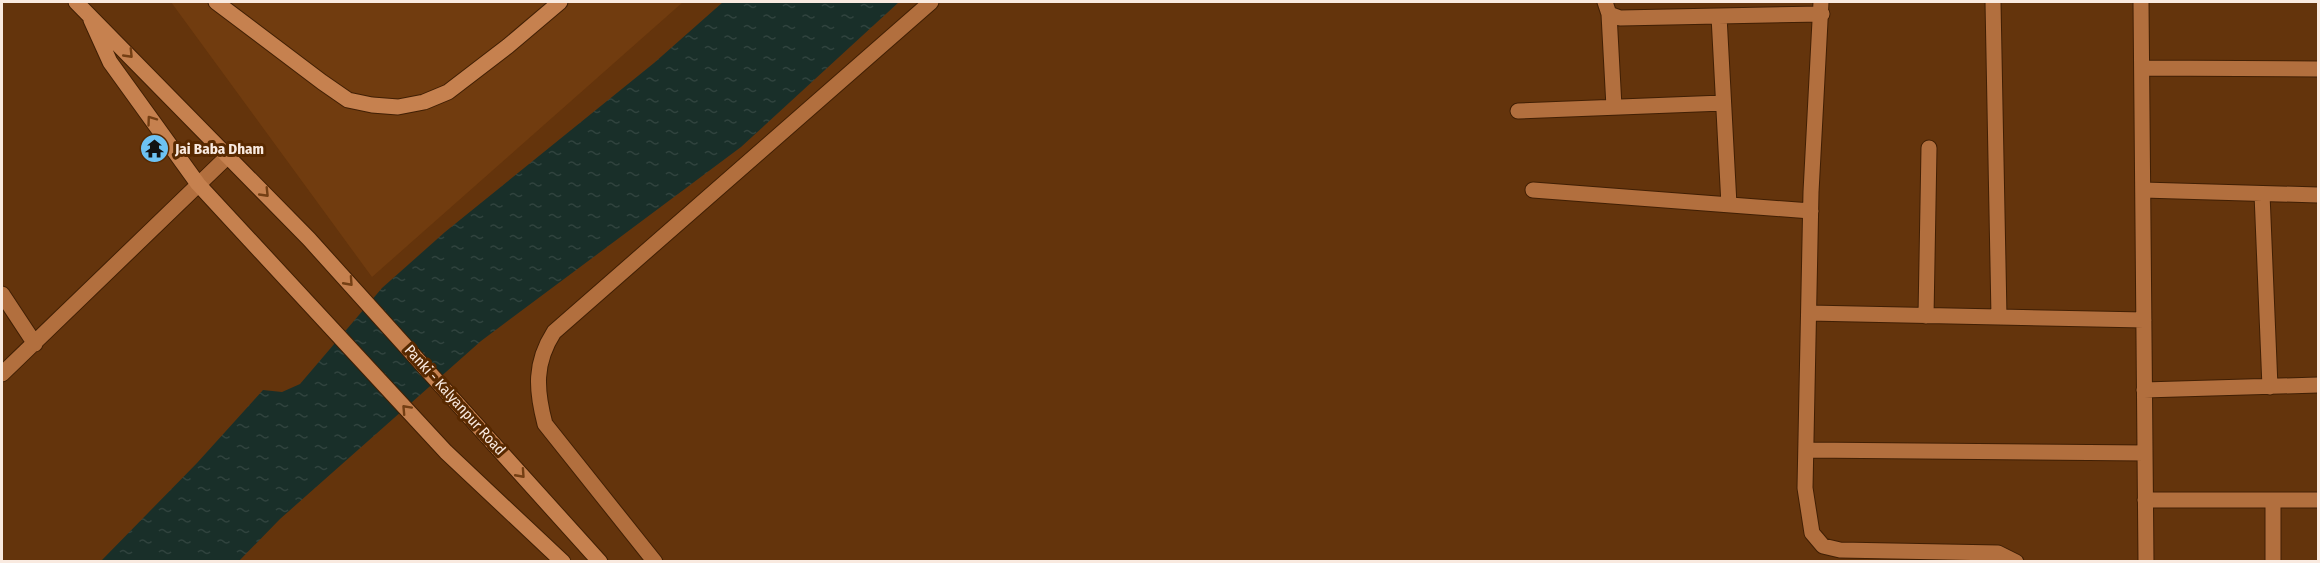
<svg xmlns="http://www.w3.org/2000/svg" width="2320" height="563" viewBox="0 0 2320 563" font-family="'Fira Sans Condensed',sans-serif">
	<defs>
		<pattern id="water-ripples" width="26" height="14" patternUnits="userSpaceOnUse" patternTransform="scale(1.5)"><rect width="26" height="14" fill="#192f29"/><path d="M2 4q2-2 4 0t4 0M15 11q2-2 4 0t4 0" fill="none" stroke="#30433e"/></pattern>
	</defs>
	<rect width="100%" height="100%" fill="#64340c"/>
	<path fill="#713c0f" d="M171 2H683L372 277Z"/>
	<path fill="url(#water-ripples)" d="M723 2H899L741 147 481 341 280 519 239 561 100 562 197 463 263 390 282 392 300 384 382 288 445 232 654 63Z"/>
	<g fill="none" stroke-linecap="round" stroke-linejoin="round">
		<defs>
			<path id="street" d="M1605 2 1609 14 1620 18 1822 14
				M1821 2 1811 192 1805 488 1812 533 1823 546 1840 550 1998 553 2016 562
				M1993 2 1999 317
				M2141 2 2146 562
				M1609 14 1614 107
				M1719 16 1729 205
				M2142 68 2318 69
				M1518 111 1723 103
				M1533 190 1811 211
				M2143 190 2318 195
				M2262 194 2270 387
				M2 294 35 344
				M1809 313 2144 320
				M1926 316 1929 148
				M2 374 228 156
				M2144 390 2318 385
				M1806 450 2145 453
				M2145 500H2318
				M2273 500V562
				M655 562 545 424C536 390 534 363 554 332L931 2"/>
			<path id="secondary" d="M76 2 309 239 600 562
				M216 2 322 82 348 100 372 105 398 107 424 102 448 92 508 46 560 2
				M91 20 110 62 198 184 446 452 563 562"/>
		</defs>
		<use href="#street" stroke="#401f04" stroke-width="17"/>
		<use href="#secondary" stroke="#401f04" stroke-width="17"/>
		<use href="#street" stroke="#b26f3e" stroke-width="15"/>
		<use href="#secondary" stroke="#c6814f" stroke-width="15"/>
	</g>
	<defs><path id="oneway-chevron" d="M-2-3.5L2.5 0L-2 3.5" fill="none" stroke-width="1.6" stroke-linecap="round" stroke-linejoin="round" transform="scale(1.5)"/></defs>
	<g stroke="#743f14">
		<use href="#oneway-chevron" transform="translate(129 54) rotate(46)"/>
		<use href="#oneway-chevron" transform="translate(151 120) rotate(-126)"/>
		<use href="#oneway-chevron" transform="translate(265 193) rotate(46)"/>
		<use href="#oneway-chevron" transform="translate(349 282) rotate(48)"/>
		<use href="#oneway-chevron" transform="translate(406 409) rotate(-133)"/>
		<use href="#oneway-chevron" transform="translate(521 474) rotate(48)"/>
	</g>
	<defs>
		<symbol id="temple-disc" viewBox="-11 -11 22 22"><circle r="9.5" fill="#6dc2f3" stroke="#582900"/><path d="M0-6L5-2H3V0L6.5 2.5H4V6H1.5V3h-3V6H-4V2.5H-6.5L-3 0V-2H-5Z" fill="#111"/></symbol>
	</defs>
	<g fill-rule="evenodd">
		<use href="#temple-disc" x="138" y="132" width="33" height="33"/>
	</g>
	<g text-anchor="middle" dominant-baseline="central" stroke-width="6" stroke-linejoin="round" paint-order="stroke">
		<g font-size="15" font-weight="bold" fill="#f9eae0" stroke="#582900" text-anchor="start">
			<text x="175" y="149">Jai Baba Dham</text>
		</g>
		<g font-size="15" fill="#f9eae0" stroke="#582900">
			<text transform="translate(455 400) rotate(48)">Panki - Kalyanpur Road</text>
		</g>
	</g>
	<rect width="2320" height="563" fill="none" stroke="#f9eae0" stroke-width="6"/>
</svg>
